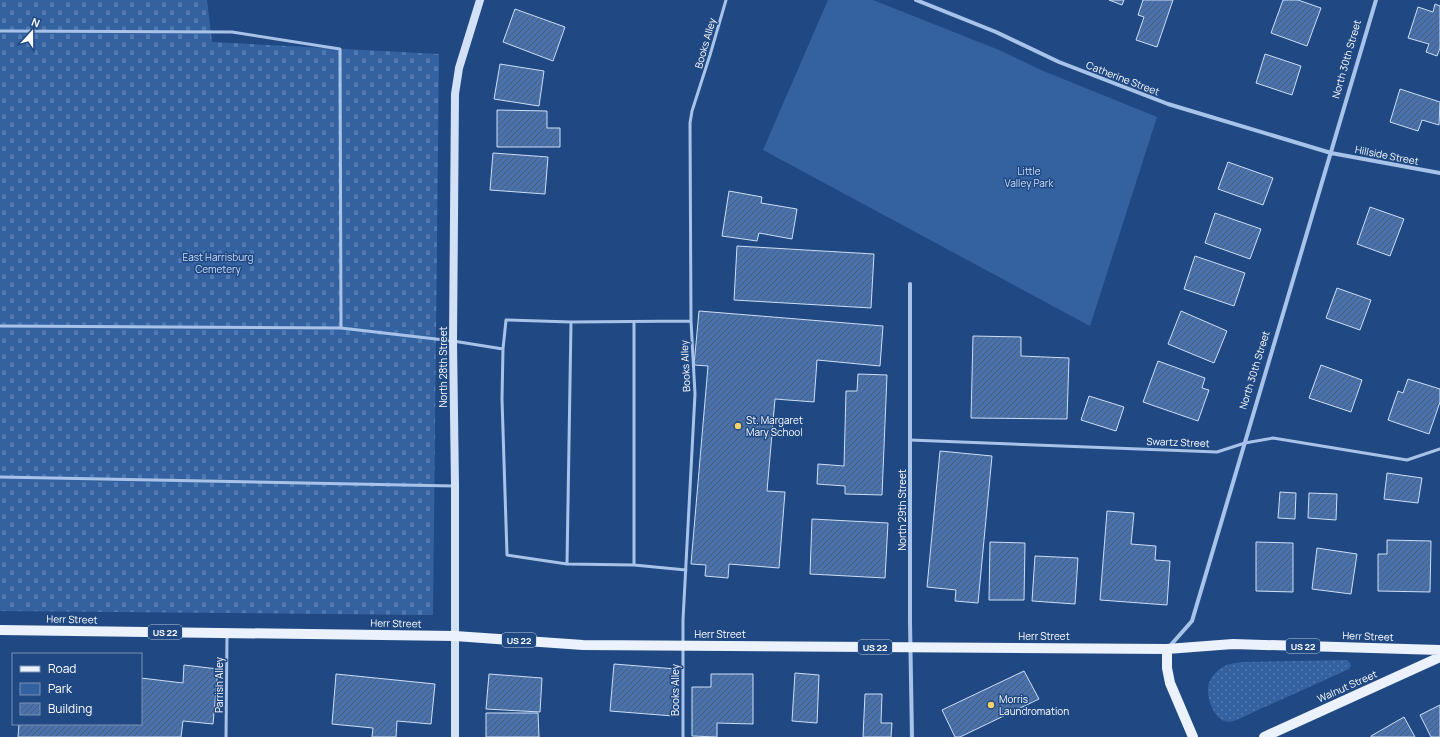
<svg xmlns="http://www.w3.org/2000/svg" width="1440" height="737" viewBox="0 0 1440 737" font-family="Manrope,sans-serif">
	<defs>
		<pattern id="grass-dots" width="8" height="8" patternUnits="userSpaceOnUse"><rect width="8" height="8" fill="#3462a1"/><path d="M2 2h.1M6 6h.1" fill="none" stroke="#527aaf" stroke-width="1.8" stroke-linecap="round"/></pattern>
		<pattern id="cemetery-stones" width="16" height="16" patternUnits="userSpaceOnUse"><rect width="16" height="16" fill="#3462a1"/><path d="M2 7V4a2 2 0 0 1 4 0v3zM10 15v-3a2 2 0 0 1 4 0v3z" fill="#527aaf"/></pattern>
		<pattern id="building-hatch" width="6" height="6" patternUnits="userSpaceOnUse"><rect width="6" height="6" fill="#4972ac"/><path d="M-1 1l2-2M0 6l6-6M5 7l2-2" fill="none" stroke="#4b5d77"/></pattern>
	</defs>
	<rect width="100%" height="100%" fill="#204983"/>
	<path fill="url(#grass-dots)" d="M1347 660 1350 663 1351 666 1349 669 1234 721C1230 722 1226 722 1222 720 1212 714 1205 694 1209 683 1211 677 1216 672 1221 668 1227 664 1234 663 1242 662Z"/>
	<path fill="url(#cemetery-stones)" d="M0 0H207L212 42 439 54 433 615 0 611Z"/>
	<path fill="#3462a1" d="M828 0H873L999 50 1041 70 1157 117 1090 326 763 150Z"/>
	<path fill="url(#building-hatch)" stroke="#ccdef7" d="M1109 0H1124L1122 5Z
		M1143 0H1173L1157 47 1136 40 1144 17 1138 15Z
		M1283 0H1298L1321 8 1307 46 1271 33Z
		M1435 4 1440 6V48L1437 56 1426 52 1429 44 1408 38 1418 7 1433 12Z
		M515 9 565 27 553 61 503 42Z
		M1265 54 1301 66 1292 95 1256 83Z
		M500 64 544 71 539 106 494 99Z
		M1400 89 1440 102 1439 125 1422 120 1418 131 1390 122Z
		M497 110 547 111V128H560V147H497Z
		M493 153 548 157 545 194 490 190Z
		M1228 162 1273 178 1263 205 1218 189Z
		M729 191 762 197 761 203 797 209 792 239 759 233 757 241 722 236Z
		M1370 207 1404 219 1390 256 1357 244Z
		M1215 213 1261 229 1250 259 1205 243Z
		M737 246 874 254 871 308 734 300Z
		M1195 256 1245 273 1234 306 1184 289Z
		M1337 288 1371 300 1360 330 1326 318Z
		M699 311 883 326 880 366 817 360 814 402 775 399 767 491 785 492 779 568 729 564 728 578 705 576 706 565 691 564 708 366 694 365Z
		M1181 311 1227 331 1214 363 1168 344Z
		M973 336 1021 337V356L1069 358 1067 419 971 418Z
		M1158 361 1205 378 1202 388 1209 390 1198 421 1143 402Z
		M1321 365 1362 380 1351 412 1309 398Z
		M858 374 887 375 882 495 845 494V486L817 484 818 464 844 466 846 391H857Z
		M1408 379 1440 389V402L1429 434 1388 420 1398 391 1403 393Z
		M1089 396 1124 407 1116 431 1081 420Z
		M940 451 992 456 978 603 955 601 956 590 927 587Z
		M1387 473 1422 478 1418 503 1384 499Z
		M1280 492 1296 493 1295 519 1278 518Z
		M1309 493 1337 494 1336 520 1308 518Z
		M1107 511 1134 513 1131 544 1156 546 1155 560 1170 561 1167 605 1100 600Z
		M812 519 888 523 885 578 810 574Z
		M1387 540 1431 541 1430 592 1378 591V554H1387Z
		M990 542 1025 543 1024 600H989Z
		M1256 542 1293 543V592L1256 591Z
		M1317 548 1357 554 1351 594 1312 589Z
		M1035 556 1078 558 1075 604 1032 601Z
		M614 664 676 669 673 716 610 711Z
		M184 665 218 669 213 724 183 721 181 737H18L19 724H141V678L183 683Z
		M1024 671 1039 699 960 737H955L942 710Z
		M795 673 819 675 817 723 792 721Z
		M336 674 435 684 431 724 397 721 396 737H372L373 728 332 724Z
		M489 674 542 678 540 712 486 709Z
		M711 674H753V724L717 723V737L692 736V687H711Z
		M865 694H882L881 723H892L891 737H863Z
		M1440 705V737H1431L1420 715Z
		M486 713H538L539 737H486Z
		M1404 717 1415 737H1371V736Z"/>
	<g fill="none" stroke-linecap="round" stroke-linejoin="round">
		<path stroke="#a8c3e9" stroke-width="3" d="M0 31 232 32 340 49 341 328
			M0 326 341 328 453 341 503 349 506 320 571 322 691 321
			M503 349 502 399 507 555 567 564 634 565 686 570
			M910 440 1217 452 1245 443 1273 438 1407 460 1440 449
			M0 477 454 486
			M567 564 571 322
			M634 565V322
			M226 737 227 635
			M683 737V620L695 394 691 321 690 123 692 111 710 55 726 0"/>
		<path stroke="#a8c3e9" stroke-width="4" d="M916 0 996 32 1059 62 1168 104 1331 153 1440 173
			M910 284V622L912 737
			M1169 647 1192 621 1376 0"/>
		<path stroke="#d3e1f7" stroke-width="8" d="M455 737V486L453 341 455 94 459 68 480 0"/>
		<path stroke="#ebf2fe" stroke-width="10" d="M0 630 455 636 583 645 1167 649 1233 644 1440 650
			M1167 649V668L1170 683 1193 737
			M1264 737 1440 657"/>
	</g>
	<g fill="#f6d168" stroke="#204983" stroke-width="1.5">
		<circle cx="738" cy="426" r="4"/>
		<circle cx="991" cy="705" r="4"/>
	</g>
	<g text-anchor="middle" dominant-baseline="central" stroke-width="3" stroke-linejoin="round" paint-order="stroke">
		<g fill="#204983" stroke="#bcc8da" stroke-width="1">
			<rect x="148" y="625" width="34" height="14" rx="3"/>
			<rect x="502" y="633" width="34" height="14" rx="3"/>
			<rect x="1286" y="639" width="34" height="14" rx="3"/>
			<rect x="858" y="640" width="34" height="14" rx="3"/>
		</g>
		<g font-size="9" font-weight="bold" fill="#fff">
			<text x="165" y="632">US 22</text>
			<text x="519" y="640">US 22</text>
			<text x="1303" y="646">US 22</text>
			<text x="875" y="647">US 22</text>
		</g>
		<g font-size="10" fill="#fff" stroke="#204983">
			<text transform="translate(705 43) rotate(-74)">Books Alley</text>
			<text transform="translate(1346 59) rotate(-74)">North 30th Street</text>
			<text transform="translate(1123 78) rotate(21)">Catherine Street</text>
			<text transform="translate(1387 155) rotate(11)">Hillside Street</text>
			<text transform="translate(685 366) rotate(-93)">Books Alley</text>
			<text transform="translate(443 367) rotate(-90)">North 28th Street</text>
			<text transform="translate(1254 370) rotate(-73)">North 30th Street</text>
			<text transform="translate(1178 442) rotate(2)">Swartz Street</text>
			<text transform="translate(902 510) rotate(-90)">North 29th Street</text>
			<text transform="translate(72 619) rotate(1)">Herr Street</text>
			<text transform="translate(396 623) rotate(1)">Herr Street</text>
			<text x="720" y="634">Herr Street</text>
			<text x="1044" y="636">Herr Street</text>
			<text transform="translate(1368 636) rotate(2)">Herr Street</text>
			<text transform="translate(219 685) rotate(-90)">Parrish Alley</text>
			<text transform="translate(1347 686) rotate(-24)">Walnut Street</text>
			<text transform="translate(675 690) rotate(-90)">Books Alley</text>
		</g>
		<g font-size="10" fill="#ccdef7" stroke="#204983">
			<text x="1029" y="171">Little<tspan x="1029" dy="12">Valley Park</tspan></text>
			<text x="218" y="257">East Harrisburg<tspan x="218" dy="12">Cemetery</tspan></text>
		</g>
		<g font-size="10" fill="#fff" stroke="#204983" text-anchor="start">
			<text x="746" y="420">St. Margaret<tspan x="746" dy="12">Mary School</tspan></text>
			<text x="999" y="699">Morris<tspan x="999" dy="12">Laundromation</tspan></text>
		</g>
	</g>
	<rect x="12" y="653" width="130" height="72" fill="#204983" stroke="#7992b5"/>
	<rect x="20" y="666" width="20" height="6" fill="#ebf2fe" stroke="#7992b5"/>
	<text x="48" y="673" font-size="12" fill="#ffffff">Road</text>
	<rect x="20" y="683" width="20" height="12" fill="#3462a1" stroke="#7992b5"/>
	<text x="48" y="693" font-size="12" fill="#ffffff">Park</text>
	<rect x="20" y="703" width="20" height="12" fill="url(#building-hatch)" stroke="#7992b5"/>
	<text x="48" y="713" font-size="12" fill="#ffffff">Building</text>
	<g transform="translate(32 32) rotate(21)" stroke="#204983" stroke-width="3" paint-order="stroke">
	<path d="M0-3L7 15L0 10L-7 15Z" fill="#ffffff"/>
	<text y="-6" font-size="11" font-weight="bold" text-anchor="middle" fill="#ffffff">N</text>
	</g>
</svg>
